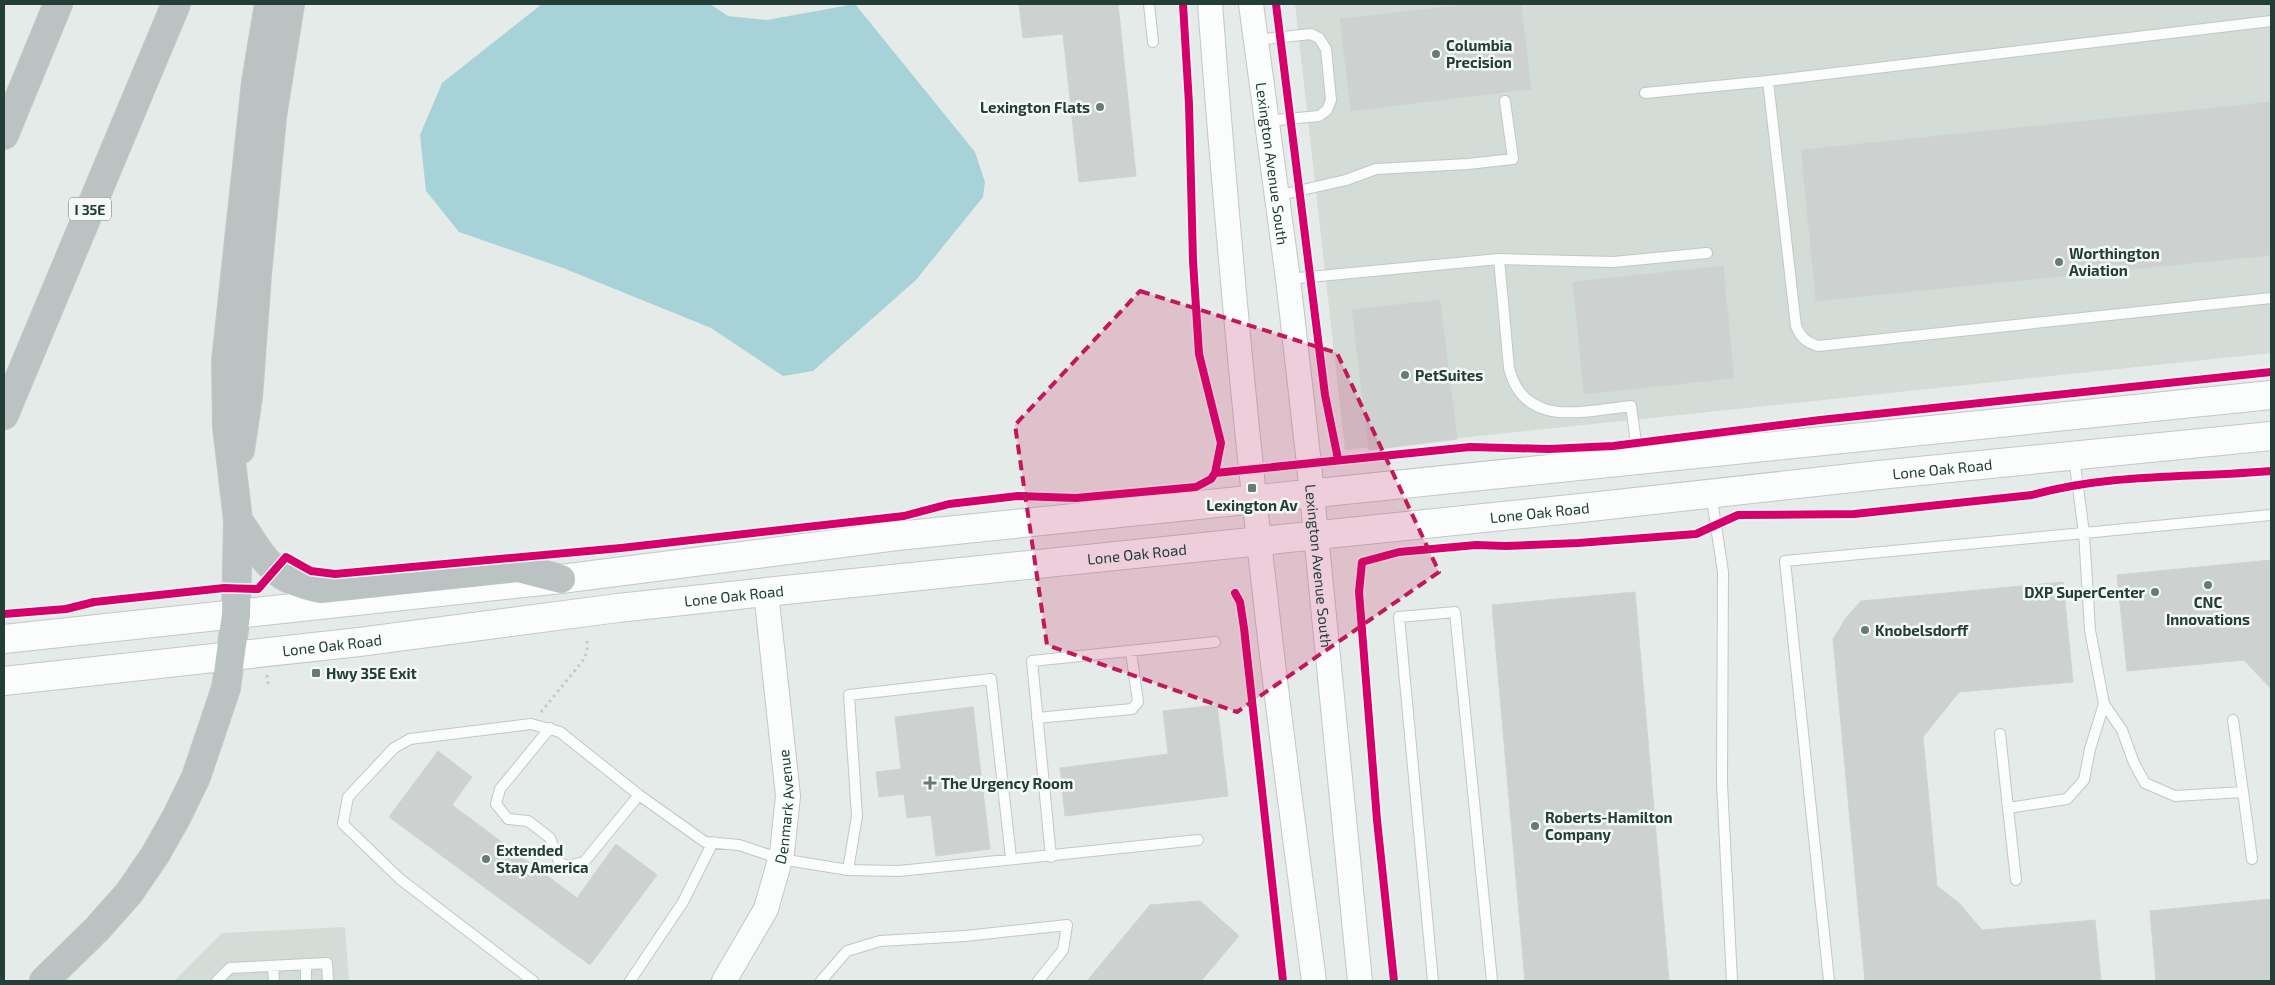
<svg xmlns="http://www.w3.org/2000/svg" width="2275" height="985" viewBox="0 0 2275 985" font-family="'Exo 2',sans-serif">
	<rect width="100%" height="100%" fill="#e5ebe8"/>
	<path fill="#d4dcd8" d="M1295 4H2271V353L1345 450Z
		M345 927 349 981H174L222 933Z"/>
	<path fill="#a7d3d8" d="M542 4H710L728 16 767 20 855 4 975 152 985 182 983 197 916 280 813 371 783 376 711 328 563 268 459 232 426 191 420 135 442 83Z"/>
	<path fill="#cdd2d0" stroke="#ced4d1" d="M1019 4H1118L1136 176 1079 182 1063 34 1023 38Z
		M1473 4H1521L1531 89 1351 111 1340 19Z
		M2271 102V255L1816 301 1801 150Z
		M1723 266 1734 378 1584 394 1573 282Z
		M1440 300 1457 439 1369 450 1352 310Z
		M2271 560V689L2244 660 2127 671 2117 575Z
		M2063 582 2073 682 1959 692 1923 737 1937 886 1959 903 1982 930 2095 920 2101 981H1865L1833 639 1846 618 1861 601Z
		M1635 592 1669 981H1525L1492 605Z
		M1217 705 1228 796 1065 816 1060 768 1168 754 1163 711Z
		M973 707 990 849 936 856 931 815 907 818 904 794 879 797 876 772 901 769 895 717Z
		M438 751 472 777 452 805 577 898 616 844 657 875 590 965 389 817Z
		M2271 899V981H2156L2150 911Z
		M1200 901 1239 936 1201 981H1087L1150 905Z"/>
	<g fill="none" stroke-linecap="round" stroke-linejoin="round">
		<defs>
			<path id="service" d="M1149 4 1153 42
				M1255 40 1311 34 1319 38 1326 49 1331 100 1327 110 1319 116 1266 121
				M1768 81 2271 21
				M1645 93 1768 81 1796 326C1801 338 1806 342 1818 346L2271 298
				M1276 196 1346 180 1376 169 1468 164 1513 159 1505 101
				M1499 259 1613 262 1707 253
				M1288 279 1499 259 1509 368C1524 429 1584 411 1631 406L1638 458
				M1711 493 1723 572 1722 783 1732 981
				M2104 704 2122 730 2134 763 2145 783 2175 796 2243 792 2233 720
				M1037 718 1132 709 1138 702 1131 652
				M550 728 500 789 496 804 508 819 528 821 550 838 559 862 567 866 584 862 639 795
				M2000 734 2008 808 2067 799 2084 780 2090 749 2104 704 2090 630 2084 533 2271 515
				M2243 792 2252 859
				M2008 808 2016 880
				M1051 857 1032 661 1215 642
				M848 870 857 816 849 695 991 679 1011 858
				M306 964V981
				M273 966 274 981
				M217 981 230 968 327 963 328 981
				M533 981 400 879 343 824 348 797 394 748 410 739 531 724 560 732 639 795 705 842 739 845 781 859 848 870 899 871 1198 840
				M630 981 683 902 713 842
				M821 981 847 951 880 941 965 936 1067 925 1063 950 1038 981
				M1433 981 1399 617 1455 612 1492 981
				M1829 981 1785 561 2084 533 2074 457"/>
			<g id="tertiary">
				<path d="M1210 4C1225 201 1242 398 1265 594 1279 723 1297 852 1314 981"/>
				<path id="s1" d="M1251 4 1288 279 1309 464 1360 981"/>
				<path id="s2" d="M724 981 766 909 782 853 788 796 766 592"/>
			</g>
			<g id="secondary">
				<path d="M4 639 561 579 897 536 2271 395"/>
				<path id="s3" d="M4 681 359 642 618 608 766 592 1590 507 1879 475 2271 436"/>
			</g>
			<path id="motorway" d="M4 135 58 4
				M4 415 176 4
				M240 450 248 397 257 275 272 117 290 4
				M238 520C264 559 271 579 321 589L518 568 561 579
				M44 981 97 929 129 893 155 855 176 818 196 777 226 688 236 615 238 520 227 427 226 361 256 82 269 4"/>
		</defs>
		<use href="#service" stroke="#c2c8c5" stroke-width="12"/>
		<use href="#tertiary" stroke="#c2c8c5" stroke-width="26"/>
		<use href="#secondary" stroke="#c1c9c5" stroke-width="30"/>
		<use href="#motorway" stroke="#c1cac7" stroke-width="30"/>
		<path stroke="#c2cac6" stroke-width="3" stroke-dasharray="2.5 4" stroke-linecap="butt" d="M267 675 268 684
			M541 712 585 658 587 649V641"/>
		<use href="#service" stroke="#fbfcfc" stroke-width="10"/>
		<use href="#tertiary" stroke="#fbfcfc" stroke-width="24"/>
		<use href="#secondary" stroke="#fbfcfc" stroke-width="28"/>
		<use href="#motorway" stroke="#bac3c1" stroke-width="28"/>
		<defs>
			<path id="cycleway" d="M1183 4 1189 104 1193 261 1199 354 1221 443 1215 473
				M1276 4 1325 395 1338 459
				M1235 593 1240 602 1244 628 1283 981
				M4 614 66 609 94 602 224 588 258 589 286 557 311 571 335 574 621 548 904 516 949 504 1018 496 1076 498 1196 487 1211 479 1215 473 1470 447 1549 449 1613 446 1820 420 2271 372
				M1394 981 1377 820 1359 592 1362 562 1399 552 1476 545 1506 546 1578 543 1696 534 1738 515 1854 514 2032 495C2110 473 2192 478 2271 471"/>
		</defs>
		<use href="#cycleway" stroke="#f4f9f6" stroke-width="11"/>
		<use href="#cycleway" stroke="#d6006c" stroke-width="8"/>
	</g>
	<path fill="#c2185b" fill-opacity="0.2" stroke="#c2185b" stroke-width="4" stroke-dasharray="10 6" stroke-linejoin="round" d="M1140 291 1337 353 1439 572 1237 712 1047 645 1015 425Z"/>
	<g fill="#677b74" stroke="#f4f9f6" stroke-width="2">
		<circle cx="1436" cy="54" r="5"/>
		<circle cx="1100" cy="107" r="5"/>
		<circle cx="2059" cy="262" r="5"/>
		<circle cx="1405" cy="375" r="5"/>
		<rect x="1247" y="483" width="10" height="10" rx="2.5"/>
		<circle cx="2208" cy="585" r="5"/>
		<circle cx="2155" cy="592" r="5"/>
		<circle cx="1865" cy="630" r="5"/>
		<rect x="311" y="668" width="10" height="10" rx="2.5"/>
		<path d="M927.5 775.5h5v5h5v5h-5v5h-5v-5h-5v-5h5z"/>
		<circle cx="1535" cy="826" r="5"/>
		<circle cx="486" cy="859" r="5"/>
	</g>
	<g text-anchor="middle" dominant-baseline="central" stroke-width="5" stroke-linejoin="round" paint-order="stroke">
		<rect fill="#f4f9f6" stroke="#627670" stroke-width="1" x="69" y="197.5" width="42" height="23" rx="4"/>
		<g font-size="14" font-weight="bold" fill="#233e36">
			<text x="90" y="209">I 35E</text>
		</g>
		<g font-size="15" font-weight="bold" fill="#233e36" stroke="#f4f9f6" text-anchor="start">
			<text x="1446" y="45">Columbia<tspan x="1446" dy="17">Precision</tspan></text>
			<text x="1090" y="107" text-anchor="end">Lexington Flats</text>
			<text x="2069" y="253">Worthington<tspan x="2069" dy="17">Aviation</tspan></text>
			<text x="1415" y="375">PetSuites</text>
			<text x="1252" y="505" text-anchor="middle">Lexington Av</text>
			<text x="2145" y="592" text-anchor="end">DXP SuperCenter</text>
			<text x="2208" y="602" text-anchor="middle">CNC<tspan x="2208" dy="17">Innovations</tspan></text>
			<text x="1875" y="630">Knobelsdorff</text>
			<text x="326" y="673">Hwy 35E Exit</text>
			<text x="941" y="783">The Urgency Room</text>
			<text x="1545" y="817">Roberts-Hamilton<tspan x="1545" dy="17">Company</tspan></text>
			<text x="496" y="850">Extended<tspan x="496" dy="17">Stay America</tspan></text>
		</g>
		<g font-size="15" fill="#233e36" stroke="#f4f9f6">
			<text stroke="none"><textPath href="#s1" startOffset="161">Lexington Avenue South</textPath></text>
			<text stroke="none"><textPath href="#s3" startOffset="1950">Lone Oak Road</textPath></text>
			<text stroke="none"><textPath href="#s3" startOffset="1545">Lone Oak Road</textPath></text>
			<text stroke="none"><textPath href="#s3" startOffset="1140">Lone Oak Road</textPath></text>
			<text stroke="none"><textPath href="#s1" startOffset="566">Lexington Avenue South</textPath></text>
			<text stroke="none"><textPath href="#s3" startOffset="735">Lone Oak Road</textPath></text>
			<text stroke="none"><textPath href="#s3" startOffset="330">Lone Oak Road</textPath></text>
			<text stroke="none"><textPath href="#s2" startOffset="188">Denmark Avenue</textPath></text>
		</g>
	</g>
	<rect width="2275" height="985" fill="none" stroke="#233e36" stroke-width="10"/>
</svg>
